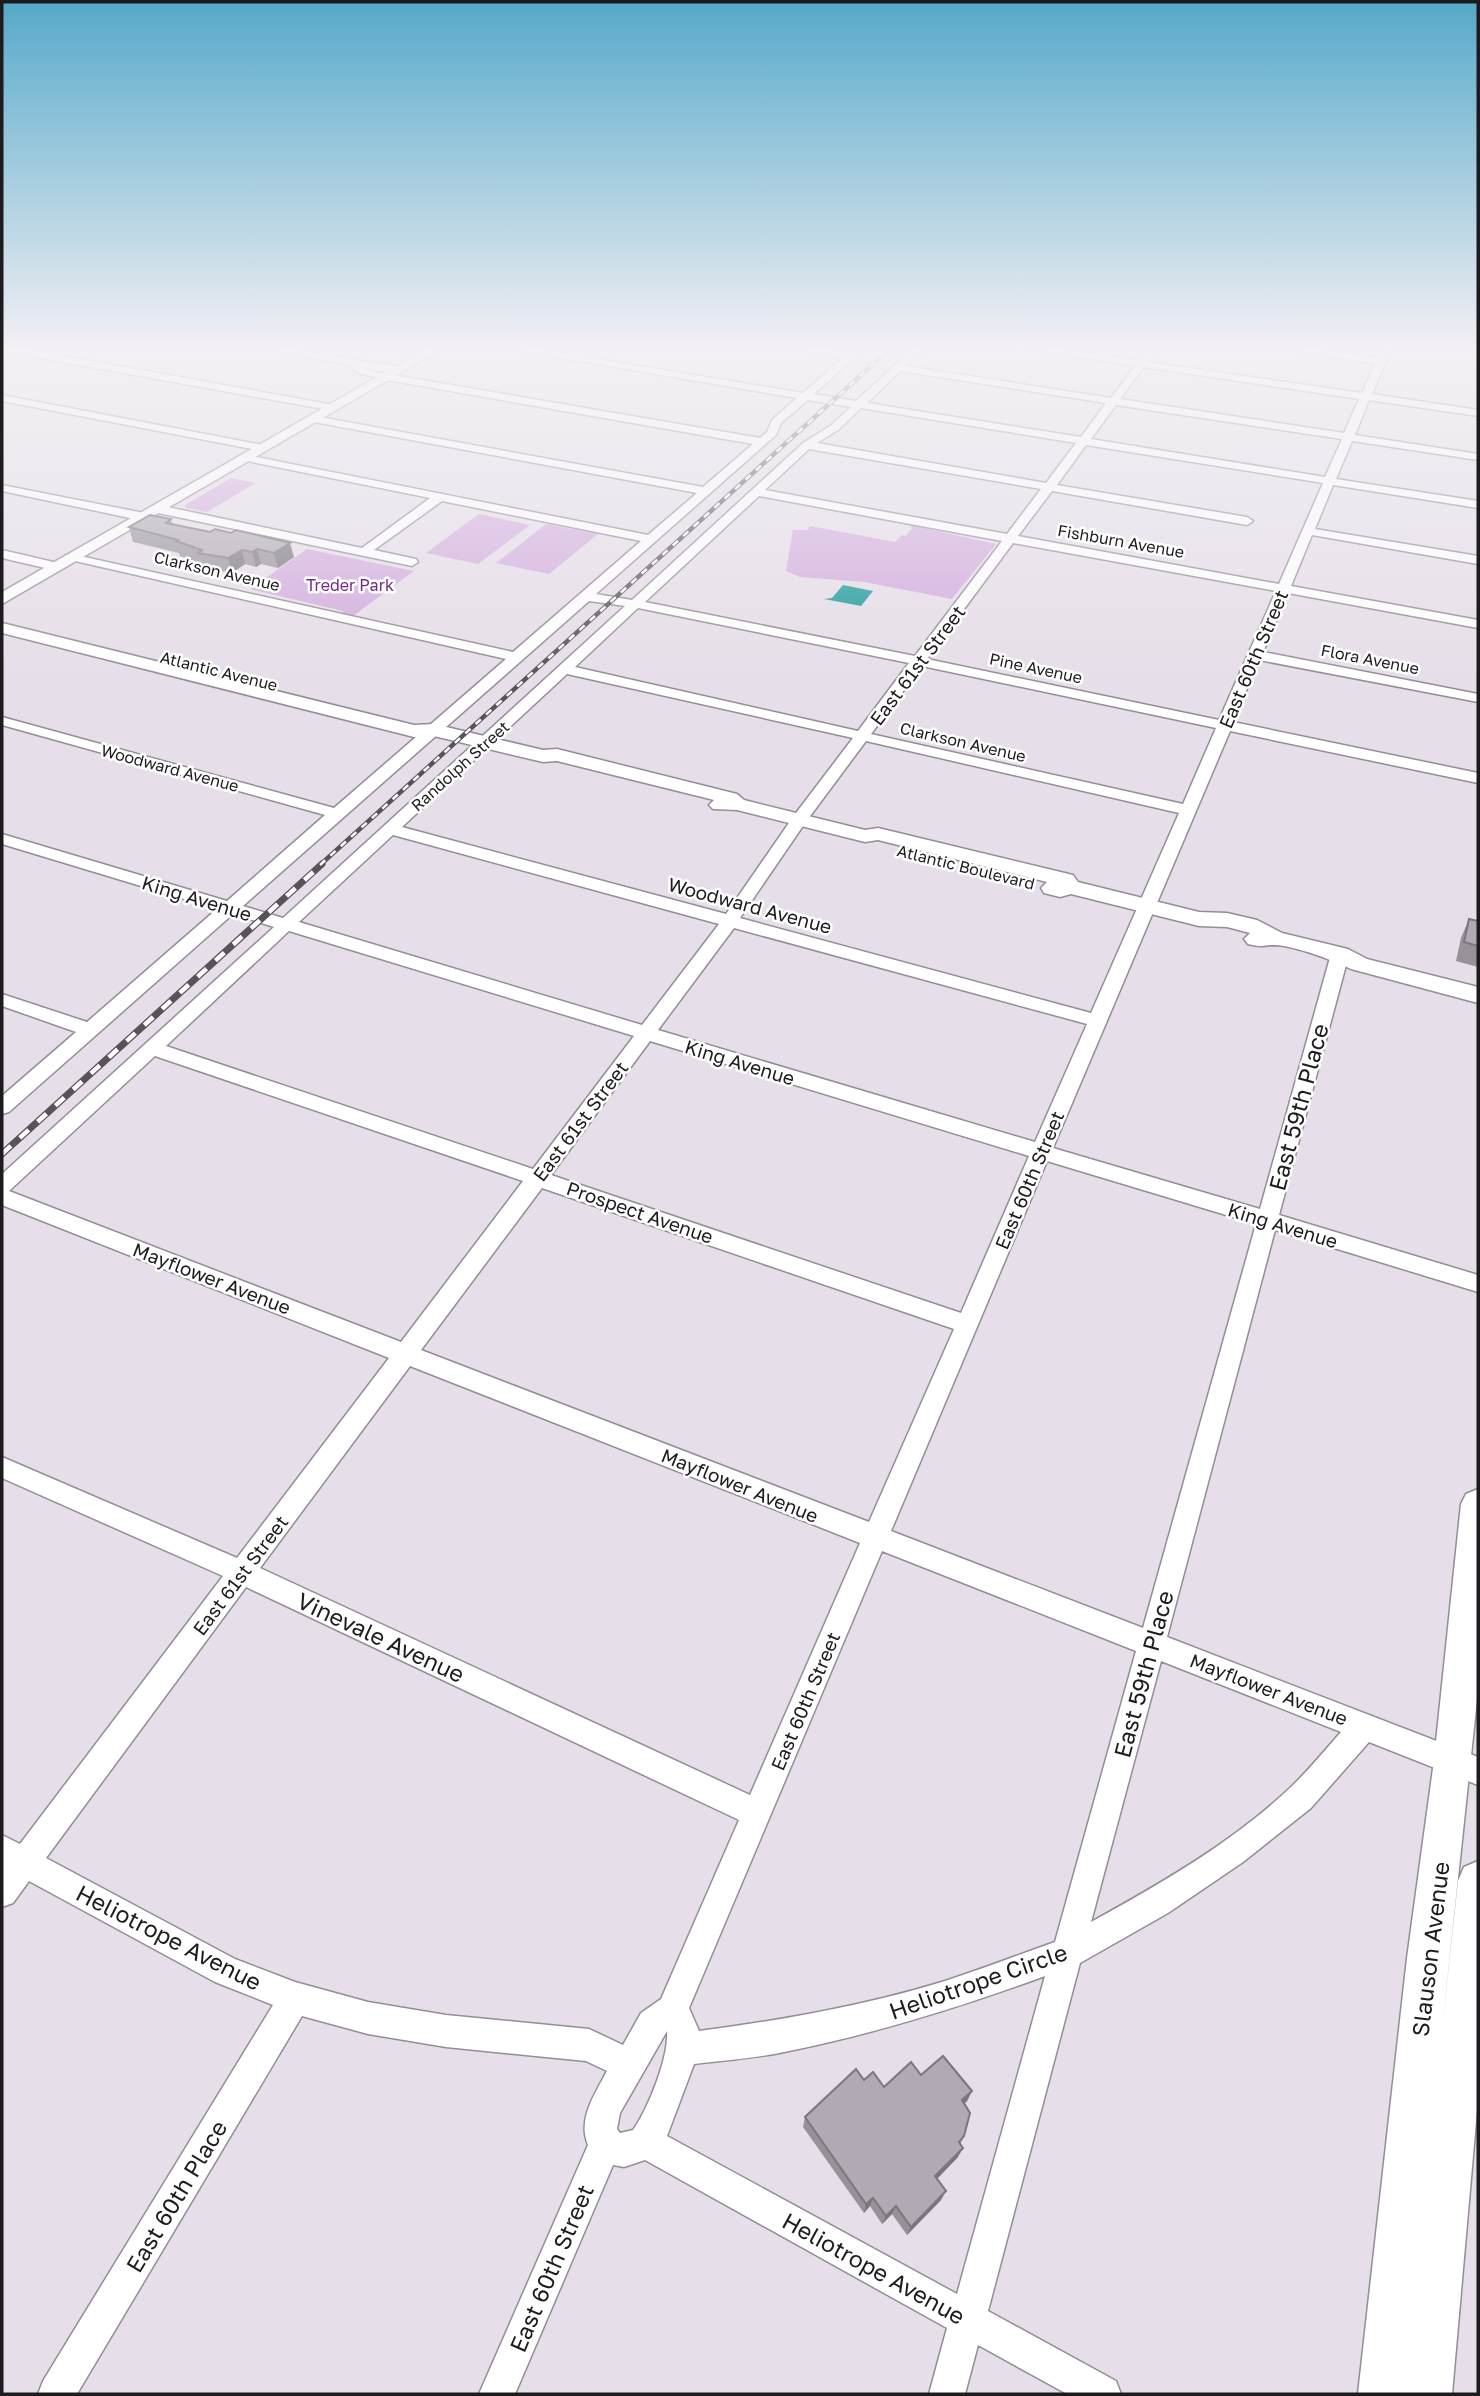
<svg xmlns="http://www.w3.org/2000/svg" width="1480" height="2396" viewBox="0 0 1480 2396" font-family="'Golos Text',sans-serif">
	<rect width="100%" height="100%" fill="#e6dee8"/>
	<path fill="#d2acdd" d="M231 478 256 483 207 512 186 508 185 505Z
		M479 514 530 525 478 564 426 553Z
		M546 524 598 534 549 574 496 563Z
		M910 525 996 544 952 599 864 582 800 577 786 571 793 530H808L810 526 895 542 902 535 906 536 912 528Z
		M307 549 414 571 353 616 344 614 343 611 250 589Z"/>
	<path fill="#18999a" d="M843 585 873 591 861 606 824 599 832 598Z"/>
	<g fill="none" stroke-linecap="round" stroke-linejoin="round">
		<defs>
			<path id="minor" d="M2 347H15L334 405 339 408 334 411 2 351Z
				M256 347H281L350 359 365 369 387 374 760 438 767 432 772 420 797 398 497 347H523L803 393 843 358 785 347H813L849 353 855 347H866L814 394 856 401 914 347H925L905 366 1111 398 1135 366 1019 347H1047L1139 361 1149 347H1159L1148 362 1362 393 1375 364 1274 347H1302L1377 358 1382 347H1392L1372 394 1478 410V416L1369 400 1355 435 1478 454V460L1352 441 1336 479 1478 501V508L1333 485 1315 529 1478 556V564L1312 535 1291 586 1478 620V628L1288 593 1263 652 1478 694V702L1259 660 1233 722 1478 773V783L1230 731 1053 1148 1260 1209 1331 954 1334 950H1346L1349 954 1279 1215 1478 1275V1292L1275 1230 1167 1637 1478 1757V1785L1369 1742 1311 1808 1243 1862 1168 1913 1080 1963 988 2311 1116 2381 1121 2394H1067L978 2345 965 2394H929L947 2328 645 2160 624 2167 613 2165 515 2394H479L588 2145C577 2119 595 2094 607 2071L586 2061 446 2047 368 2034 302 2016 77 2394H38L43 2381 273 2005 215 1982 29 1881 13 1903 2 1907V1835L20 1844 223 1576 2 1478V1457L237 1558 389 1358 2 1205V1174L274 927 233 914 9 1112 2 1114V1096L76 1032 2 1006V994L87 1022 217 909 2 844V834L227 901 325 815 2 725V717L334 808 506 659 75 561 71 560V554L513 652 641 541 442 501 374 550 416 559 418 562 412 566 158 513 152 509 158 505 362 548 430 498 242 460 240 458 246 455 648 535 697 493 314 422 309 419 314 416 703 487 753 444 387 380 358 373 347 364ZM1144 367 1359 399 1344 433 1120 399ZM900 371 1106 403 1081 437 867 403ZM808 400 851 407 830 426 803 443 632 600 596 594 776 435 781 423ZM1116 405 1342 439 1325 477 1091 439ZM861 408 1076 443 1046 483 817 443 838 430ZM1086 445 1323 483 1279 584 1018 536 1052 491 1247 525 1253 521 1247 517 1057 485ZM809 449 1041 489 1007 534 765 490ZM759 496 1002 541 915 656 645 602ZM1013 543 1276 591 1219 720 927 659ZM589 601 625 606 283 918 243 906ZM638 608 909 663 858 731 575 667ZM922 666 1216 728 1183 804 871 734ZM567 674 853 738 793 817 726 914 402 827ZM866 741 1179 813 1091 1013 740 918 805 823ZM393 835 719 924 642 1025 299 922ZM734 928 1087 1024 1035 1142 658 1030ZM289 931 634 1036 533 1169 166 1046ZM650 1041 1029 1156 961 1313 551 1175ZM155 1056 523 1181 401 1342 9 1191ZM1047 1161 1256 1224 1143 1628 891 1531ZM542 1188 954 1329 869 1522 421 1350ZM410 1366 860 1543 750 1795 260 1568ZM882 1551 1136 1651 1055 1942C1018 1955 982 1969 945 1981 864 2006 782 2020 699 2031L689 2008ZM246 1587 739 1820 661 1999 641 2013 623 2045 589 2029 446 2015 368 2002 295 1982 235 1959 46 1858ZM1161 1661 1341 1732C1325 1750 1309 1770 1291 1787 1233 1842 1160 1884 1091 1922ZM1045 1976 957 2294 667 2136 694 2064C725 2060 758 2058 789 2051 877 2033 961 2007 1045 1976ZM667 2031C669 2057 648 2109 633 2130L620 2133 617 2129 620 2113Z
				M2 395 263 445 269 448 263 451 2 401Z
				M2 485 144 513 150 517 144 521 2 491Z
				M2 550 62 564 64 567 58 571 2 558Z"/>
			<path id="major" d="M429 347H445L2 604V592L386 372 345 365V359L397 366Z
				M2 623 414 725 434 724 543 750 557 749 737 794 744 800 865 830 878 828 1073 875 1078 882 1199 912 1227 913 1257 920 1282 933 1348 949 1367 959 1478 987V1003L1351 969C1333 960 1295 946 1275 945 1262 945 1263 948 1248 944L1244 939 1250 933 1227 927 1199 926 1071 894 1060 897 1044 893 1041 888 1047 882 878 840 865 842 737 810 713 809 709 805 714 800 557 761 543 762 434 736 414 737 2 633Z
				M1478 1489V1690L1441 2038 1458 1881 1464 1867 1478 1861V2099L1452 2394H1358L1407 1958 1434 1761 1461 1504 1466 1494Z"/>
		</defs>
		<use href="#minor" stroke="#948c96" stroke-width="3"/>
		<use href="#major" stroke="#948c96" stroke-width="3"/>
		<use href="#minor" fill="#fff" fill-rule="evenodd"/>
		<use href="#major" fill="#fff" fill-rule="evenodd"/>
		<defs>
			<path id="rail-far1" d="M320 865 892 347"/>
			<path id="rail" d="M2 1154 322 864"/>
		</defs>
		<use href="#rail-far1" stroke="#585359" stroke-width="4.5"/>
		<use href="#rail" stroke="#585359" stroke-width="7"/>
		<use href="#rail-far1" stroke="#fff" stroke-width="2.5" stroke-dasharray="7" stroke-linecap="butt"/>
		<use href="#rail" stroke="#fff" stroke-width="4.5" stroke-dasharray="12" stroke-linecap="butt"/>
	</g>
	<path fill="#98919a" d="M171 519 172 524 294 557 278 568 261 564 256 567 245 564 232 573 202 567 200 563 180 556 179 553 133 542 129 527Z
		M1469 919 1478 921V967L1456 961 1461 938Z
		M921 2075 972 2091 967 2101 964 2104V2136L960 2144 958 2157 937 2179 941 2200 907 2235 892 2214 882 2224 870 2206 864 2213 803 2127 805 2117 864 2080 884 2087Z"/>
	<path fill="#7c767d" d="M290 543 294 557 278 568 274 553Z
		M257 549 261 564 256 567 252 552Z
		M242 550 245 564 232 573 228 558Z
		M972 2091 967 2101 957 2110 962 2100Z
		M963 2148 958 2157 931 2185 935 2176Z
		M946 2191 941 2200 907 2235 911 2227Z
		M873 2198 870 2206 864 2213 866 2204Z
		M896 2206 892 2214 882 2224 886 2216Z"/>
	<path fill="#b1a9b3" stroke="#7c767d" stroke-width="2" d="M150 515 171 519 166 523 210 532 215 529 231 533 236 530 290 543 274 553 257 549 252 552 242 550 228 558 198 553 202 550 176 541 178 540 129 527Z
		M1469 919 1478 921V946L1464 942Z
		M943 2056 972 2091 962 2100 970 2113 964 2136 959 2142 963 2148 935 2176 946 2191 911 2227 896 2206 886 2216 873 2198 866 2204 805 2117 856 2069 864 2080 873 2072 884 2087 911 2062 921 2075Z"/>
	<linearGradient id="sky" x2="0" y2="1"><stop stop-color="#55a9c9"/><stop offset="0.51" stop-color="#f4f0f5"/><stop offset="1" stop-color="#f4f0f5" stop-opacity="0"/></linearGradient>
	<rect width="1480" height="683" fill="url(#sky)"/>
	<g text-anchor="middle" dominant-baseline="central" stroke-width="5" stroke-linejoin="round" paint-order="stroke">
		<g font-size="16" fill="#1e1b1f" stroke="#fff">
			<text transform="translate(1121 541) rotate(10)">Fishburn Avenue</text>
			<text transform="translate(217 571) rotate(13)">Clarkson Avenue</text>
			<text transform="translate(1370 659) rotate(11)">Flora Avenue</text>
			<text transform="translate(1036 668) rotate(12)">Pine Avenue</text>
			<text transform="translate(219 671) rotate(14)">Atlantic Avenue</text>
			<text transform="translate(963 742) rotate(13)">Clarkson Avenue</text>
			<text transform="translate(460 766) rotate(-42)">Randolph Street</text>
			<text transform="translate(170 768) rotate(15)">Woodward Avenue</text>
			<text transform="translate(966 867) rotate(14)">Atlantic Boulevard</text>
		</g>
		<g font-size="16" fill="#732a86" stroke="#fff">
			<text x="350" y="585">Treder Park</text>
		</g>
		<g font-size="19" fill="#1e1b1f" stroke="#fff">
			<text transform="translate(1253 659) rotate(-67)">East 60th Street</text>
			<text transform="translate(917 665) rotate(-53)">East 61st Street</text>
			<text transform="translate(197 898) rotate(17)">King Avenue</text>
			<text transform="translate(750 905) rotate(15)">Woodward Avenue</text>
			<text transform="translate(740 1062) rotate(17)">King Avenue</text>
			<text transform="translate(580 1121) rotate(-53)">East 61st Street</text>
			<text transform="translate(1029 1180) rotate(-67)">East 60th Street</text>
			<text transform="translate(640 1212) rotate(19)">Prospect Avenue</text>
			<text transform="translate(1283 1225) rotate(17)">King Avenue</text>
			<text transform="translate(212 1278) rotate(21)">Mayflower Avenue</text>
			<text transform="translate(740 1485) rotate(22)">Mayflower Avenue</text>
			<text transform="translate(240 1575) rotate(-53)">East 61st Street</text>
			<text transform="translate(1269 1689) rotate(21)">Mayflower Avenue</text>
			<text transform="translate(805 1701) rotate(-67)">East 60th Street</text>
		</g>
		<g font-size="23" fill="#1e1b1f" stroke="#fff">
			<text transform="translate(1298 1107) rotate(-75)">East 59th Place</text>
			<text transform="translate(381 1637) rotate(25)">Vinevale Avenue</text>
			<text transform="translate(1143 1674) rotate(-75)">East 59th Place</text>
			<text transform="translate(169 1937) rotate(27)">Heliotrope Avenue</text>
			<text transform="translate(1430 1949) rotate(-83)">Slauson Avenue</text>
			<text transform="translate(978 1981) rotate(-19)">Heliotrope Circle</text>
			<text transform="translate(176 2196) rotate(-59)">East 60th Place</text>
			<text transform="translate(551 2268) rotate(-67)">East 60th Street</text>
			<text transform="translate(874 2268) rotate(29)">Heliotrope Avenue</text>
		</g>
	</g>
	<rect width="1480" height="2396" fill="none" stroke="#1e1b1f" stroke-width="7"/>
</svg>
